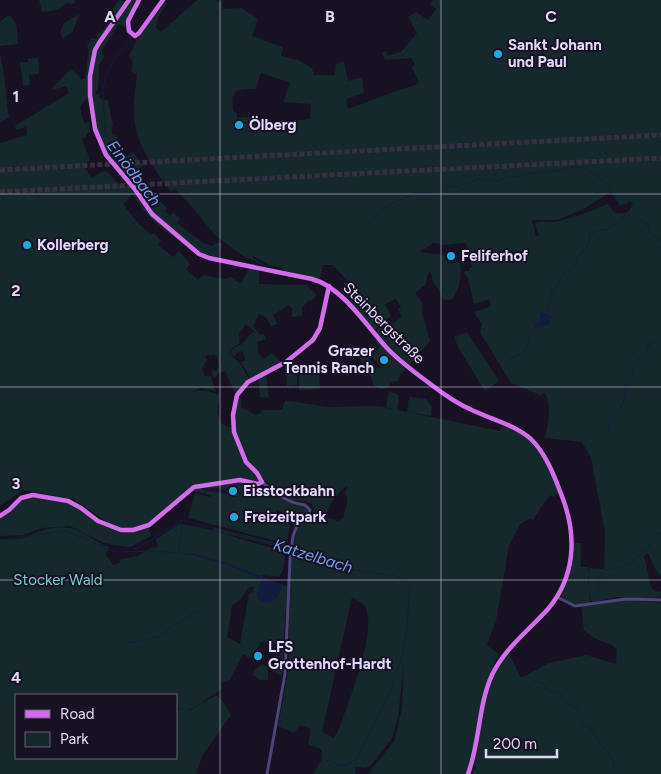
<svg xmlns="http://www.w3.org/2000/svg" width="661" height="774" viewBox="0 0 661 774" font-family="Figtree,sans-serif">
	<rect width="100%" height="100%" fill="#181123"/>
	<path fill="#15292c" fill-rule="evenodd" d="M39 0H75L76 2 71 5 68 2 58 10 42 12Z
		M119 0 126 2 101 36 92 59V122L87 98 80 107 84 123 89 122 90 132 86 134V137L82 139 90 160 83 166 92 178 101 172 106 171 123 188 129 184 144 208 179 240C161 230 143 213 133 194L123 204 136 221 151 235 154 233 161 241 158 245 173 257 179 251 190 264 186 270 198 280 203 275 226 279 230 277 241 284 249 268 259 270V284L306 285 317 295 311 301 309 300 302 308V316L292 317V309L289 305 273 315 277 324 271 326 267 318 259 314 253 326 260 335 264 334 266 339 257 342 258 352 263 359 273 353 281 363 250 378 241 362 246 360 242 351 235 354 236 358 230 353C233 347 238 346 243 343 248 339 248 334 255 332L246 324 239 334 240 343 231 349 229 353 241 365 249 379 238 392 234 391 225 371 218 374 214 378 212 374V370L215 371 219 367 217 357 214 354 210 356 209 354 205 357 207 360 202 368 205 376H211L215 391 201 388 192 392 204 390 220 395 217 411 221 423 228 427H235L234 415 238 397 242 399 241 407 256 415 260 414 262 410H282L285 401H290L327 407 377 406 500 431 502 426C509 429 517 431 524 435 538 446 557 477 558 494L553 497 551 495 545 501 533 520 530 519 520 524 509 545 496 621 487 645 499 654 493 666 467 774H368L395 740 402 707 404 661 398 717 391 740 371 765 366 768 355 767 356 774H313L322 759V750L308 744 311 729 300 725 294 733 278 726 288 672 290 572 294 541 298 527 312 515 314 508 311 503 290 500 264 479 258 481 239 478 224 480 193 485 156 517 146 525 135 529 119 528 108 523 74 499 23 490 0 506V143L27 135 26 127 16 130 15 126 69 93 66 86 53 90V87L71 69 79 76 81 80 85 78C87 69 87 58 89 49L87 47 91 38 96 39 98 34H100L112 18 110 13ZM348 486 345 493C350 499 345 509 343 518L338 521 326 517C328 506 337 491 348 486ZM352 597C357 600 362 602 365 606 378 632 349 699 340 727L334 738 322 732Z
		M130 0H137L127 21 126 28 119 24 102 50V54L105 56 99 65 98 90 96 91V94H99L100 99 108 100 113 126 111 127 113 135 116 134 120 143 117 145 125 157 133 152 143 166 137 171 149 190 151 189 158 199 167 208 165 211 170 216 173 212 180 218 177 223 203 243 212 246 219 242 222 245 218 257 201 253 155 216 108 155 99 140 92 103 91 76 97 50Z
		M197 0H216L219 2 222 0 223 9 241 8 258 19 252 36 283 47 281 56 298 60 312 68 314 75H335L336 64 344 61 348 81 362 77 364 93 346 99 348 109 396 91 416 85 419 81 412 68 415 64 411 58 385 60 382 53 386 51 388 56 401 52 417 33 408 17 416 12 428 20 436 9 430 4 433 0H661V577L654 567 648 553 644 556 651 587 656 592 661 591V596L654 599 618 597 594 602 591 601 588 579 589 568 604 569 605 532 591 458 582 442 545 438C548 423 552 406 545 393L538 396V394L511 383 481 334 480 330 482 325 474 312 491 306 489 299 474 304 468 278 464 273 465 271H469V268L472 267 466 243 443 245 434 243 419 252 444 255 448 264 459 261C463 272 460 291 451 300H444C440 295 438 286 433 283L431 272 428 273 426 284 415 293 422 302V313L430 341 409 365 375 332 385 322 390 325 402 317 398 309 401 307 396 299 385 304 391 316 374 330 348 300 356 290 333 265H323L320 279 285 271 281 267 272 266 253 256V258L264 265 243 256 215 235 189 203 175 189 171 192C155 170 136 145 134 116 133 102 136 88 137 74L131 71 133 62 129 56 138 37 165 2 167 3 159 16 156 28 161 32ZM261 73 290 83 283 102 311 104 310 119 277 122 269 127C258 121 250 115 237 118V114L233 110 232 98 236 91 245 89H256ZM611 192 620 206 629 201 633 203C629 214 626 214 615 213L608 204C591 211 573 218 555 222 548 223 542 221 535 223L539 236H536L532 220H557L583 209Z
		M79 14 73 31 63 39 60 32 64 23Z
		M8 15C19 21 17 33 18 44L0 46V22Z
		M0 54 4 74 8 114 10 116 0 123Z
		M38 58 39 74 29 75 30 85 23 86 20 62H28V59Z
		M467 332 499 381 485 391 459 349 454 337Z
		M378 340 406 367 397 381 390 382 389 386 382 389 373 385 372 379 358 356 363 351 377 368H382L371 356 380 347 375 341Z
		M296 362 297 363V385L287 386 286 364Z
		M319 370 320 389 299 390V371Z
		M266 374 269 398 260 397 258 378Z
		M389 391 399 395 397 410 386 407Z
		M409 397 426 399 432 407 431 416 407 412Z
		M240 482 256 487H267L285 501 304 505 308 509C307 517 297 523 293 530H292L297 520 277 510 275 513 262 510 276 515 290 524 287 544 188 518 195 493 210 497 211 495 191 491 200 487 204 490 226 494 228 487 225 490 216 488 206 489 204 487Z
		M31 497 71 504 100 524 122 532H133L148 528 151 536 130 547 112 545 102 542 70 526 42 528 23 535 0 536V518L20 501Z
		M179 524C216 527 250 545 286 551L283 570 279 577 261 575 264 578 286 586 287 587 282 676 273 671 280 663 281 642H261L251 659 243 654 229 681 220 683 222 689 192 709 186 710 176 708V695H16V758H176V709L191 710 216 695 222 700 231 715 203 754 196 774H0V539C7 539 17 540 24 538 38 532 53 525 70 528 84 531 95 543 109 547L106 554 113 565 119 563 121 559 138 556 151 548 158 547 156 539ZM254 586 253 592 249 594 240 644 227 637 232 605 240 600 248 588Z
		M212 527 281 544 284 546 283 548 213 530Z
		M574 535 575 543H581V567H588L590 601 589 603C577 605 569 605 561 595L567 580 573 556Z
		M619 600 661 603V774H470L473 772 476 767 473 764C481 725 484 685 508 652L521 678 549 663 586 655 616 664 617 650 612 645 594 638 584 630 581 607Z
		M262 664 268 667V680H260L253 675 254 670Z"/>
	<path fill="#131c40" d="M540 313H545L551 316 550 324 535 329 533 327 540 320Z
		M191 553 228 563 282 585C281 591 279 597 274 600 269 604 259 604 257 596 256 591 261 584 261 580L228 565 191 555Z"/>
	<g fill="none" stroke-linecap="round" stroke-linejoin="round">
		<path stroke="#131c40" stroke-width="1" d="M153 10 157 5
			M133 33 138 25 152 10
			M131 36C129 47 121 49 115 58 113 61 106 75 105 79 100 97 106 115 105 134L111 142 114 153 119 160 129 167 132 174 147 192 151 201 166 213 168 218 172 219 178 230 194 240 202 249 211 250 221 246 227 249
			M507 177H513L541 171 546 173 557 171 569 167 584 168C587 172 591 172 595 175 602 179 607 184 612 190
			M443 188 446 186 455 187 481 179 500 181 504 178
			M613 192 619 204 623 205 630 201
			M629 215 636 222
			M373 219C380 214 386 206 394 202 402 198 410 198 416 192L423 194 434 192
			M641 221 647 223 650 234 661 241
			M548 315V302L552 293 565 273 575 265 578 257 589 244 590 233 608 229 617 222H622L625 214
			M507 361C518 355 528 351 530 337
			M611 435 608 426 611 424 613 416 619 410 623 403 627 382 632 375 637 359 644 357 649 346 661 335
			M0 540 66 531 115 552 152 551 191 554
			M293 549 311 553 348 569 396 576 408 581 410 587 406 635 401 659 391 690 356 760 358 774
			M135 550 182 520 289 548
			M178 552 182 522
			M598 588V581L606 570C614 569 628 567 634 561 639 555 643 551 649 547 650 540 654 534 661 533
			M128 643 157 637 198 610
			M528 674 534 681 542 683 549 691 560 693 566 702 578 709 581 723C594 729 593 735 600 744 606 752 615 757 614 768L622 774
			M327 760 342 766 356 760"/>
		<path stroke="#362f43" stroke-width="5" stroke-dasharray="5 2.5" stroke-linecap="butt" d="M0 170 661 135
			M0 192 661 158"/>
		<path stroke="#4f437c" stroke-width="3" d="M262 482C277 494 285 502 305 505L310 510 309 513 297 526 293 536 290 559 285 674 267 774
			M557 597 575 606 626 599 661 600"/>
		<path stroke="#d36eeb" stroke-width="4.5" d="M129 0 99 43 95 50 90 76V95L95 129 106 155 134 188 152 214 199 254 209 258 312 279C342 287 365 324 386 347 398 360 414 372 429 383 443 394 457 404 474 411 493 420 515 425 531 439 547 455 555 478 563 499 577 537 575 577 548 609 528 631 505 648 492 675 478 706 480 742 468 774
			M139 0 128 21 129 31 135 36 139 33 163 0
			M0 516 9 510 21 498 33 495 68 501 81 508 98 521 121 530H133L149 525 194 487 240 480 258 484 262 482 257 473 246 462 234 432 233 415 237 395 248 382 286 362 313 340 320 328 329 286"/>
	</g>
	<path fill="none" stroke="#e2d8fa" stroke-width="1" stroke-opacity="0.55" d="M220 0V774M441 0V774M0 194H661M0 387H661M0 580H661"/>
	<g fill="#1eaae0" stroke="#181123" stroke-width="2">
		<circle cx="498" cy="54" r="5"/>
		<circle cx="239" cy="125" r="5"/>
		<circle cx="27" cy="245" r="5"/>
		<circle cx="451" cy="256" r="5"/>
		<circle cx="384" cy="360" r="5"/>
		<circle cx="233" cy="491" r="5"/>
		<circle cx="234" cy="517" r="5"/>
		<circle cx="258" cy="656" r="5"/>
	</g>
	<g text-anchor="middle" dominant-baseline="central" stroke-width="4" stroke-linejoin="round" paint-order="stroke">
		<g font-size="15" font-weight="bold" fill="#e2d8fa" stroke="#181123" text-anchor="start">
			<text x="508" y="45">Sankt Johann<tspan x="508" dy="17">und Paul</tspan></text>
			<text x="249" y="125">Ölberg</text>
			<text x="37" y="245">Kollerberg</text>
			<text x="461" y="256">Feliferhof</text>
			<text x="374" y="351" text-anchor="end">Grazer<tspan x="374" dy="17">Tennis Ranch</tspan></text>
			<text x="243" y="491">Eisstockbahn</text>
			<text x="244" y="517">Freizeitpark</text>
			<text x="268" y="647">LFS<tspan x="268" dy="17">Grottenhof-Hardt</tspan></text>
		</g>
		<g font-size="15" fill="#e2d8fa" stroke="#181123">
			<text transform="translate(384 323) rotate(45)">Steinbergstraße</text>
		</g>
		<g font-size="15" fill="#6ed0ca" stroke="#181123">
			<text x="58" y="580">Stocker Wald</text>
		</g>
		<g font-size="16" font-style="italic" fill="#749fec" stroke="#181123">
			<text transform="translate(134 173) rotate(53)">Einödbach</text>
			<text transform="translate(313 556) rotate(17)">Katzelbach</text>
		</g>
	</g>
	<g font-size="16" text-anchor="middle" font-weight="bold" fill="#e2d8fa" stroke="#181123" stroke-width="4" stroke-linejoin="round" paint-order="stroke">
		<text x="110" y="22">A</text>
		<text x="330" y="22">B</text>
		<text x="551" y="22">C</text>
		<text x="16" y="102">1</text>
		<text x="16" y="296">2</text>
		<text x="16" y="489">3</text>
		<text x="16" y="683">4</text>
	</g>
	<rect x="15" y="694" width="162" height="65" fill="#181123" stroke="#696179"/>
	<rect x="25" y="710" width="25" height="8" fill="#d36eeb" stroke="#696179"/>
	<text x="60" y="719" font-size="15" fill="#e2d8fa">Road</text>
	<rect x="25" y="732" width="25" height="15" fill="#15292c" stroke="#696179"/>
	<text x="60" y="744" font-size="15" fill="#e2d8fa">Park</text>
	<path d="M486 749v8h71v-8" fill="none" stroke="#e2d8fa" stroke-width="2.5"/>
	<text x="493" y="749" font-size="15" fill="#e2d8fa" stroke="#181123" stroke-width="4" paint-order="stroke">200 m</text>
</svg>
